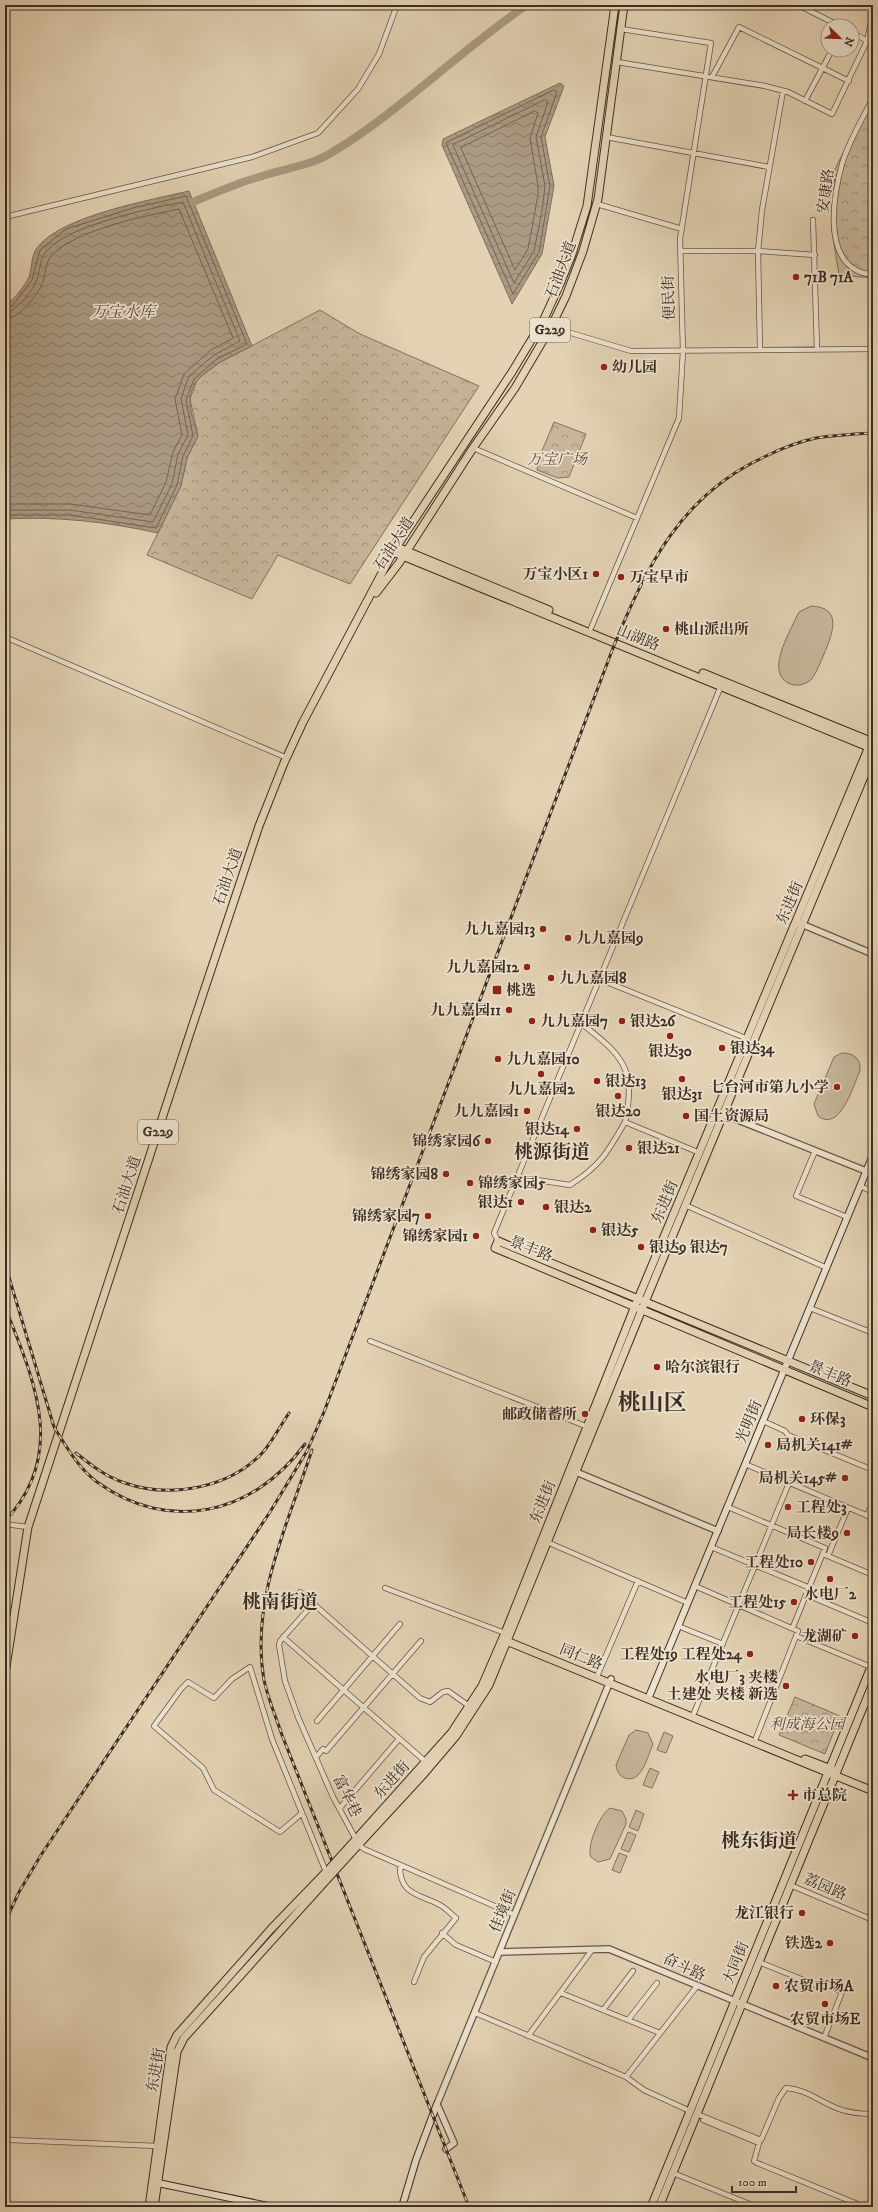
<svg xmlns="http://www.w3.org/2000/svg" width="878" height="2212" viewBox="0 0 878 2212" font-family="'IM FELL DW Pica','Noto Serif SC',serif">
	<defs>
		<pattern id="park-crowns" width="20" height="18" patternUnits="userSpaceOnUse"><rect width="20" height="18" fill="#c7b69b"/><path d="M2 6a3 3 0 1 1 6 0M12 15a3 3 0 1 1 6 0" fill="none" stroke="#a3947e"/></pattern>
		<pattern id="water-waves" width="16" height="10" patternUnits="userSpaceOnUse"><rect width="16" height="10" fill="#aa9a83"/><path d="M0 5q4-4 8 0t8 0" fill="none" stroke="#8c7e6b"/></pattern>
	</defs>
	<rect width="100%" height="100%" fill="#e3d2b4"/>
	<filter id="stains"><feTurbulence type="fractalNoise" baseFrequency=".005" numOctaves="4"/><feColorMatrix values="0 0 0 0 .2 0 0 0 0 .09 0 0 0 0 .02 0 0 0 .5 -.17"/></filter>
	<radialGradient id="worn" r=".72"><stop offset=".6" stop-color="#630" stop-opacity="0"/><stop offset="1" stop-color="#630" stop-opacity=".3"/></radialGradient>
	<path fill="url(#park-crowns)" stroke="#82725f" d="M873 94V278L839 275 832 231 835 169Z
		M320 310 360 334 479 386 350 584 278 555 252 599 147 555 181 486 187 458 198 436 190 399 197 380 219 363Z
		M554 422 586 434 569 477 558 478 537 470 539 458Z
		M795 1697 840 1716 825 1754 779 1735Z"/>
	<path fill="#c7b69b" stroke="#82725f" d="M811 606C844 607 832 635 824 654 820 663 817 672 811 680 804 685 796 687 788 683 766 671 789 634 796 618L799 612Z
		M842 1053C854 1053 861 1059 860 1071 853 1086 840 1133 818 1116L814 1104 834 1057Z
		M636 1730 648 1733 653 1744C648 1755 642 1784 625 1778 619 1776 617 1771 616 1765L629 1735Z
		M664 1732 673 1736 666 1753 657 1750Z
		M650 1768 659 1772 652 1788 643 1785Z
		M610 1808 622 1811 626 1819V1824L610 1859 598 1862 591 1857C586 1847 600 1814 610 1808Z
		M636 1810 644 1814 638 1831 629 1827Z
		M628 1832 636 1835 629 1852 621 1849Z
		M619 1853 627 1856 620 1873 612 1870Z"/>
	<path fill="url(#water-waves)" stroke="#7e6f5d" d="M560 83 564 86 545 137 554 186 542 254 512 304 442 145 443 139Z
		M189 191 252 346C231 357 191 371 190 400 190 412 195 425 198 436L187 458 181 486 158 533C108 522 56 516 5 519V305C13 301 25 286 29 277 32 269 31 255 37 248 60 216 151 200 189 191Z"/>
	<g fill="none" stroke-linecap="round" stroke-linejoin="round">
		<path stroke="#736453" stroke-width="1" d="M554 90 557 92 541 137 550 186 539 252 513 294 446 143Z
			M545 100 548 102 536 137 545 186 542 211 534 251 514 283 453 145Z
			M535 111 538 113 530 138 538 186V195L528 249 515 270 461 148Z
			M5 308 13 305 32 280 40 250 66 229 133 208 186 196 247 344 217 359 194 379 186 400 193 436 183 456 177 485 156 528 70 515H5
			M5 313C16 312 34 290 37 279 40 272 40 259 45 253 66 225 149 209 183 202L240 341 214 355 189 376 181 399 188 435 178 454 172 484 153 522 70 510H5
			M5 319C19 319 38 295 43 282 45 275 46 262 51 256 75 230 144 216 179 209L233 338 211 350 184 374 175 399 182 435 173 452 166 482 150 515 71 504H5"/>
		<path stroke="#aa9a83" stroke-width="8" d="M193 202C215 193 237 183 259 177 282 169 310 166 331 153 401 111 459 51 527 5"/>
		<defs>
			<path id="minor" d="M800 6 840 26
				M852 32 867 41
				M617 62 765 86 788 92 832 114 867 41 873 12
				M712 77 739 27 849 81
				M873 98C862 119 849 141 842 164 834 193 823 255 858 271 862 273 868 274 873 275
				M805 101 832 50
				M606 137 769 167
				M597 204 682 229
				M5 217 252 157 318 133 358 89 379 54 397 5
				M813 220 817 349
				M680 251H758L815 255
				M539 326 551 327 631 351 873 349
				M760 350 758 251 762 210 783 91
				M473 448 637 518
				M591 628 679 418 683 351 680 239 711 43 621 29
				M5 637 287 758
				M599 979 748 1039
				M581 1023C621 1055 637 1067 625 1122L700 1153
				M815 1151 796 1196 847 1217
				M517 1177 570 1185C600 1166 608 1152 625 1122
				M860 1186 873 1192
				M685 1205 827 1268
				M498 1241 494 1233 721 686
				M810 1308 873 1333
				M370 1341 588 1427
				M763 1421 785 1431 788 1435 873 1470
				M745 1464 873 1518
				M728 1507 825 1548 793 1627
				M867 1516 873 1501
				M5 1524 28 1527
				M547 1542 688 1603
				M711 1547 810 1588
				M823 1554 873 1575
				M828 1556 848 1508
				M695 1586 798 1631 756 1738
				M385 1588 505 1633
				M300 1592 420 1698 430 1702 443 1692 448 1691 469 1706
				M807 1595 873 1623
				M313 1604 280 1641 279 1645 285 1681 298 1717 333 1797 359 1845 364 1849 515 1915
				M678 1626 723 1644
				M796 1636 871 1667
				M283 1637 426 1762
				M598 1674 638 1581
				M865 1703 873 1706
				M694 1713 789 1483
				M317 1721 400 1624
				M316 1757 323 1749 326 1751 421 1641
				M339 1809 399 1739
				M301 1814 280 1832 214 1790 203 1768 154 1726 181 1689 188 1682 214 1698 232 1679 250 1667 272 1739 326 1872
				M400 1865C399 1894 418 1894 438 1904 445 1907 450 1913 456 1918L424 1957 414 1982
				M790 1885 873 1920
				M442 1933 456 1945 496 1962
				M759 1962 821 1987 828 1986 842 1992 824 2038
				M561 1993 660 2033
				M603 2010 633 1971
				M475 2013 626 2077 644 2090 690 2111
				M628 2020 657 1983
				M528 2036 592 1950
				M626 2077 697 1986
				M697 2114 761 2140 779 2098 786 2088C806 2089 820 2102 839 2109 850 2113 861 2114 873 2114
				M703 2120 759 2143 754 2161 757 2163 865 2207
				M5 2137 11 2140 157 2146
				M673 2173 757 2207
				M867 2207 873 2202"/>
			<path id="tertiary" d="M799 923 873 954
				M723 1114 866 1171
				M576 1472 718 1531
				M500 1952 609 1949 873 2058
				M446 2149 454 2143 437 2104 611 1679"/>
			<path id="secondary" d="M648 1699 873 1155
				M158 2183 273 2207
				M402 2207 416 2160 437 2104"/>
			<path id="primary" d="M397 547 549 610
				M393 552 873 749
				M703 673 873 742
				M873 1396 498 1241 495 1248 873 1407
				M504 1640 873 1791
				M805 1759 834 1770
				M348 1848 452 1732 482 1686 505 1633 635 1306 873 737
				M351 1853 422 1776 456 1736 489 1685 645 1302 873 755
				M149 2207 171 2047 177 2035 271 1929 329 1869
				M154 2207 177 2052 184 2038 331 1875
				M651 2207 873 1662
				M659 2207 873 1683"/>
			<path id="trunk" d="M376 593 399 563 473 448 515 388 551 327 566 296 583 251 598 199 624 5
				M5 1673 28 1527 192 1027 259 826 284 763 303 722 393 552 512 372 544 319 560 284 572 254 587 206 615 5"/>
		</defs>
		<use href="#minor" stroke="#665747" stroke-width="6"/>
		<use href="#tertiary" stroke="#665747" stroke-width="8"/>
		<use href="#secondary" stroke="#3c2e23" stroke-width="8"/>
		<use href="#primary" stroke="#3c2e23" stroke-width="9"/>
		<use href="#trunk" stroke="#3c2e23" stroke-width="9"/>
		<use href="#minor" stroke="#ede2ce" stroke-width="4.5"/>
		<use href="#tertiary" stroke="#ede2ce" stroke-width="5.5"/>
		<use href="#secondary" stroke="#ede2ce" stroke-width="6"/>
		<use href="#primary" stroke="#e3d2b4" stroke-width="7"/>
		<use href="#trunk" stroke="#e3d2b4" stroke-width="7"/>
		<defs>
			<path id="rail" d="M5 1264 54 1427C66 1446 78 1468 97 1482 169 1534 253 1515 305 1444
				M5 1307C34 1380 68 1454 5 1521
				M312 1450C288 1523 250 1601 264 1680 268 1699 276 1717 282 1735L469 2207
				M76 1453C91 1465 106 1477 125 1483 171 1499 231 1488 264 1451 273 1440 281 1425 289 1413
				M5 1922 19 1892 41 1855 270 1512 307 1451 324 1412 613 648C646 567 681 495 764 457 780 449 798 442 816 438 835 435 854 434 873 433"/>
		</defs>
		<use href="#rail" stroke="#3c2e23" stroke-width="3"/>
		<use href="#rail" stroke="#ede2ce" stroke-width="1.5" stroke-dasharray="4.5" stroke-linecap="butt"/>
		<defs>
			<path id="primary-bridge" d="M329 1869 348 1848
				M331 1875 351 1853"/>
		</defs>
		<use href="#primary-bridge" stroke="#3c2e23" stroke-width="9" stroke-linecap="butt"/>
		<use href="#primary-bridge" stroke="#e3d2b4" stroke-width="7"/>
	</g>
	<g fill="#8f2418" stroke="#ede2ce" stroke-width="1.5">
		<circle cx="796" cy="277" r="4"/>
		<circle cx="604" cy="367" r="4"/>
		<circle cx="596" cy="574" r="4"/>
		<circle cx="621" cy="577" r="4"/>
		<circle cx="666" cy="629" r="4"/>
		<circle cx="543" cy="929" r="4"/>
		<circle cx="568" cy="938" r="4"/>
		<circle cx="527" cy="967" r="4"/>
		<circle cx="551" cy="978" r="4"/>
		<rect x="492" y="985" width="10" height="10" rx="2"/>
		<circle cx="509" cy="1010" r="4"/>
		<circle cx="532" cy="1021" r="4"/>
		<circle cx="622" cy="1021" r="4"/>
		<circle cx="670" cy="1036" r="4"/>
		<circle cx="722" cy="1048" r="4"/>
		<circle cx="498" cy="1059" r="4"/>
		<circle cx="541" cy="1074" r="4"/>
		<circle cx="682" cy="1079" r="4"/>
		<circle cx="597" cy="1081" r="4"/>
		<circle cx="837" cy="1087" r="4"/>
		<circle cx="618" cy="1096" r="4"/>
		<circle cx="527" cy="1111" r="4"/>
		<circle cx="686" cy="1116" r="4"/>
		<circle cx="577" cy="1129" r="4"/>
		<circle cx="488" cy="1141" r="4"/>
		<circle cx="629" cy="1148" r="4"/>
		<circle cx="446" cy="1174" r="4"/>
		<circle cx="470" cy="1183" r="4"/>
		<circle cx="521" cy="1202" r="4"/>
		<circle cx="546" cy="1207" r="4"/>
		<circle cx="428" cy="1216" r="4"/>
		<circle cx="593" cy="1230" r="4"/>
		<circle cx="476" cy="1236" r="4"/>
		<circle cx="641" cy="1247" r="4"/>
		<circle cx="657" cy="1367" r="4"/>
		<circle cx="585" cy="1414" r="4"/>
		<circle cx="802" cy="1419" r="4"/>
		<circle cx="768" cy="1445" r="4"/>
		<circle cx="845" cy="1478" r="4"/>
		<circle cx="788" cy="1507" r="4"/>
		<circle cx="847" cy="1533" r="4"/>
		<circle cx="811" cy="1562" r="4"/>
		<circle cx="830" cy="1579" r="4"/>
		<circle cx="794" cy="1602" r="4"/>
		<circle cx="855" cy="1636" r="4"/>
		<circle cx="750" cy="1654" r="4"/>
		<circle cx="786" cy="1686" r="4"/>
		<path d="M791 1789h4v4h4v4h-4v4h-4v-4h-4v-4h4z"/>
		<circle cx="802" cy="1913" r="4"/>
		<circle cx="830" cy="1943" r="4"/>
		<circle cx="776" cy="1986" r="4"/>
		<circle cx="825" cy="2004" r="4"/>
	</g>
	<g text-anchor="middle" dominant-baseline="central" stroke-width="3.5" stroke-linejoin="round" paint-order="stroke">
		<g fill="#ede2ce" stroke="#716456" stroke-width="1">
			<rect x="530" y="318" width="40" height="24" rx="3"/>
			<rect x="138" y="1120" width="40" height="24" rx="3"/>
		</g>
		<g font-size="14" font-weight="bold" fill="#3c2e23">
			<text x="550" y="330">G229</text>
			<text x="158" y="1132">G229</text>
		</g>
		<g font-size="15" fill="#3c2e23" stroke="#ede2ce">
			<text transform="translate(826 191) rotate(-82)">安康路</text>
			<text transform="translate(561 270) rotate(-69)">石油大道</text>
			<text transform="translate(669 298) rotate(-92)">便民街</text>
			<text transform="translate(394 544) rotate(-57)">石油大道</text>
			<text transform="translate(638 638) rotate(22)">山湖路</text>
			<text transform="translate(228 877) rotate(-71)">石油大道</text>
			<text transform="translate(790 903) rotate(-67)">东进街</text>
			<text transform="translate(127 1185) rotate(-72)">石油大道</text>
			<text transform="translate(665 1202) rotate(-67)">东进街</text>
			<text transform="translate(531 1249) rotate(22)">景丰路</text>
			<text transform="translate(830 1374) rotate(23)">景丰路</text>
			<text transform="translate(749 1422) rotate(-67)">光明街</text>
			<text transform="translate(543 1502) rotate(-68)">东进街</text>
			<text transform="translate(581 1657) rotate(22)">同仁路</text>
			<text transform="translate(392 1780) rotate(-48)">东进街</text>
			<text transform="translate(347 1796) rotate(64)">富华巷</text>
			<text transform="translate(825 1887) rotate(23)">荔园路</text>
			<text transform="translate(503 1911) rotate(-68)">佳境街</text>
			<text transform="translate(736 1963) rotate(-68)">大同街</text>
			<text transform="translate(684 1967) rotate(25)">奋斗路</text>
			<text transform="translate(156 2070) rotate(-80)">东进街</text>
		</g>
		<g font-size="15" font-weight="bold" fill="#3c2e23" stroke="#ede2ce" text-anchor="start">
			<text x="804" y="277">71B 71A</text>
			<text x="612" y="367">幼儿园</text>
			<text x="588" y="574" text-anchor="end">万宝小区1</text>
			<text x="629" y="577">万宝早市</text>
			<text x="674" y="629">桃山派出所</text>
			<text x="535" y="929" text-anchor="end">九九嘉园13</text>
			<text x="576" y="938">九九嘉园9</text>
			<text x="519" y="967" text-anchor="end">九九嘉园12</text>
			<text x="559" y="978">九九嘉园8</text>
			<text x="506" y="990">桃选</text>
			<text x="501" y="1010" text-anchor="end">九九嘉园11</text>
			<text x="540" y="1021">九九嘉园7</text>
			<text x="630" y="1021">银达26</text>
			<text x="730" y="1048">银达34</text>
			<text x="670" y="1051" text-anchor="middle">银达30</text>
			<text x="506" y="1059">九九嘉园10</text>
			<text x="605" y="1081">银达13</text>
			<text x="829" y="1087" text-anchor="end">七台河市第九小学</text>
			<text x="541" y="1089" text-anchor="middle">九九嘉园2</text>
			<text x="682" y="1094" text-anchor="middle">银达31</text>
			<text x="519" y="1111" text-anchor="end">九九嘉园1</text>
			<text x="618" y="1111" text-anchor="middle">银达20</text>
			<text x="694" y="1116">国土资源局</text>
			<text x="569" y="1129" text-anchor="end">银达14</text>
			<text x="480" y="1141" text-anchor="end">锦绣家园6</text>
			<text x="637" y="1148">银达21</text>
			<text x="438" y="1174" text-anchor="end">锦绣家园8</text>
			<text x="478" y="1183">锦绣家园5</text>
			<text x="513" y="1202" text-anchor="end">银达1</text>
			<text x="554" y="1207">银达2</text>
			<text x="420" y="1216" text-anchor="end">锦绣家园7</text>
			<text x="601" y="1230">银达5</text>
			<text x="468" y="1236" text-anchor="end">锦绣家园1</text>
			<text x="649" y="1247">银达9 银达7</text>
			<text x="665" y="1367">哈尔滨银行</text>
			<text x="577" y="1414" text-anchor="end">邮政储蓄所</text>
			<text x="810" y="1419">环保3</text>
			<text x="776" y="1445">局机关141#</text>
			<text x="837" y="1478" text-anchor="end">局机关145#</text>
			<text x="796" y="1507">工程处3</text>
			<text x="839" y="1533" text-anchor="end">局长楼9</text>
			<text x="803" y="1562" text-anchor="end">工程处10</text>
			<text x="830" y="1594" text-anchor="middle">水电厂2</text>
			<text x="786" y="1602" text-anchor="end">工程处15</text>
			<text x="847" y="1636" text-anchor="end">龙湖矿</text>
			<text x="742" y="1654" text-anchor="end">工程处19 工程处24</text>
			<text x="778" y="1677" text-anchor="end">水电厂3 夹楼<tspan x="778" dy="17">土建处 夹楼 新选</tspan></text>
			<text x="802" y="1795">市总院</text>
			<text x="794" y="1913" text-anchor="end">龙江银行</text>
			<text x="822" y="1943" text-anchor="end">铁选2</text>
			<text x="784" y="1986">农贸市场A</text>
			<text x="825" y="2019" text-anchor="middle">农贸市场E</text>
		</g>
		<g font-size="15" font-style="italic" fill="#58493b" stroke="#ede2ce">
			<text x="557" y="459">万宝广场</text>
			<text x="807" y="1724">利成海公园</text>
		</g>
		<g font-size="16" font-style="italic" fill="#58493b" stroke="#ede2ce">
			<text x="123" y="312">万宝水库</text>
		</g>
		<g font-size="19" font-weight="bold" fill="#3c2e23" stroke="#ede2ce">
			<text x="552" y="1152">桃源街道</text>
			<text x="280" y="1602">桃南街道</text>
			<text x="759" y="1841">桃东街道</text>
		</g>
		<g font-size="23" font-weight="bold" fill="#3c2e23" stroke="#ede2ce">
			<text x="652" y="1403">桃山区</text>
		</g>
	</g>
	<rect width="878" height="2212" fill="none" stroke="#e3d2b4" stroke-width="20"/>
	<rect x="6" y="6" width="866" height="2200" fill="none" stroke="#3c2e23" stroke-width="2"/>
	<rect x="10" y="10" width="858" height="2192" fill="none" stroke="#3c2e23"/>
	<g transform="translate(840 38) rotate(113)"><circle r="19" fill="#ede2ce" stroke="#a69a8a"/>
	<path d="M0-3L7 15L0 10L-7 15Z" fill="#8f2418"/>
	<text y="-6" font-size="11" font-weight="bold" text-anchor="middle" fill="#3c2e23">N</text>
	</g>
	<path d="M732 2186v6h64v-6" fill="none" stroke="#3c2e23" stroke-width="2"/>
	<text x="738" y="2186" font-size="12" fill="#3c2e23" stroke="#ede2ce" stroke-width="3" paint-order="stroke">100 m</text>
	<rect width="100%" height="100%" filter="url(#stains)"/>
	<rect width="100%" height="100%" fill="url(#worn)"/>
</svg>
